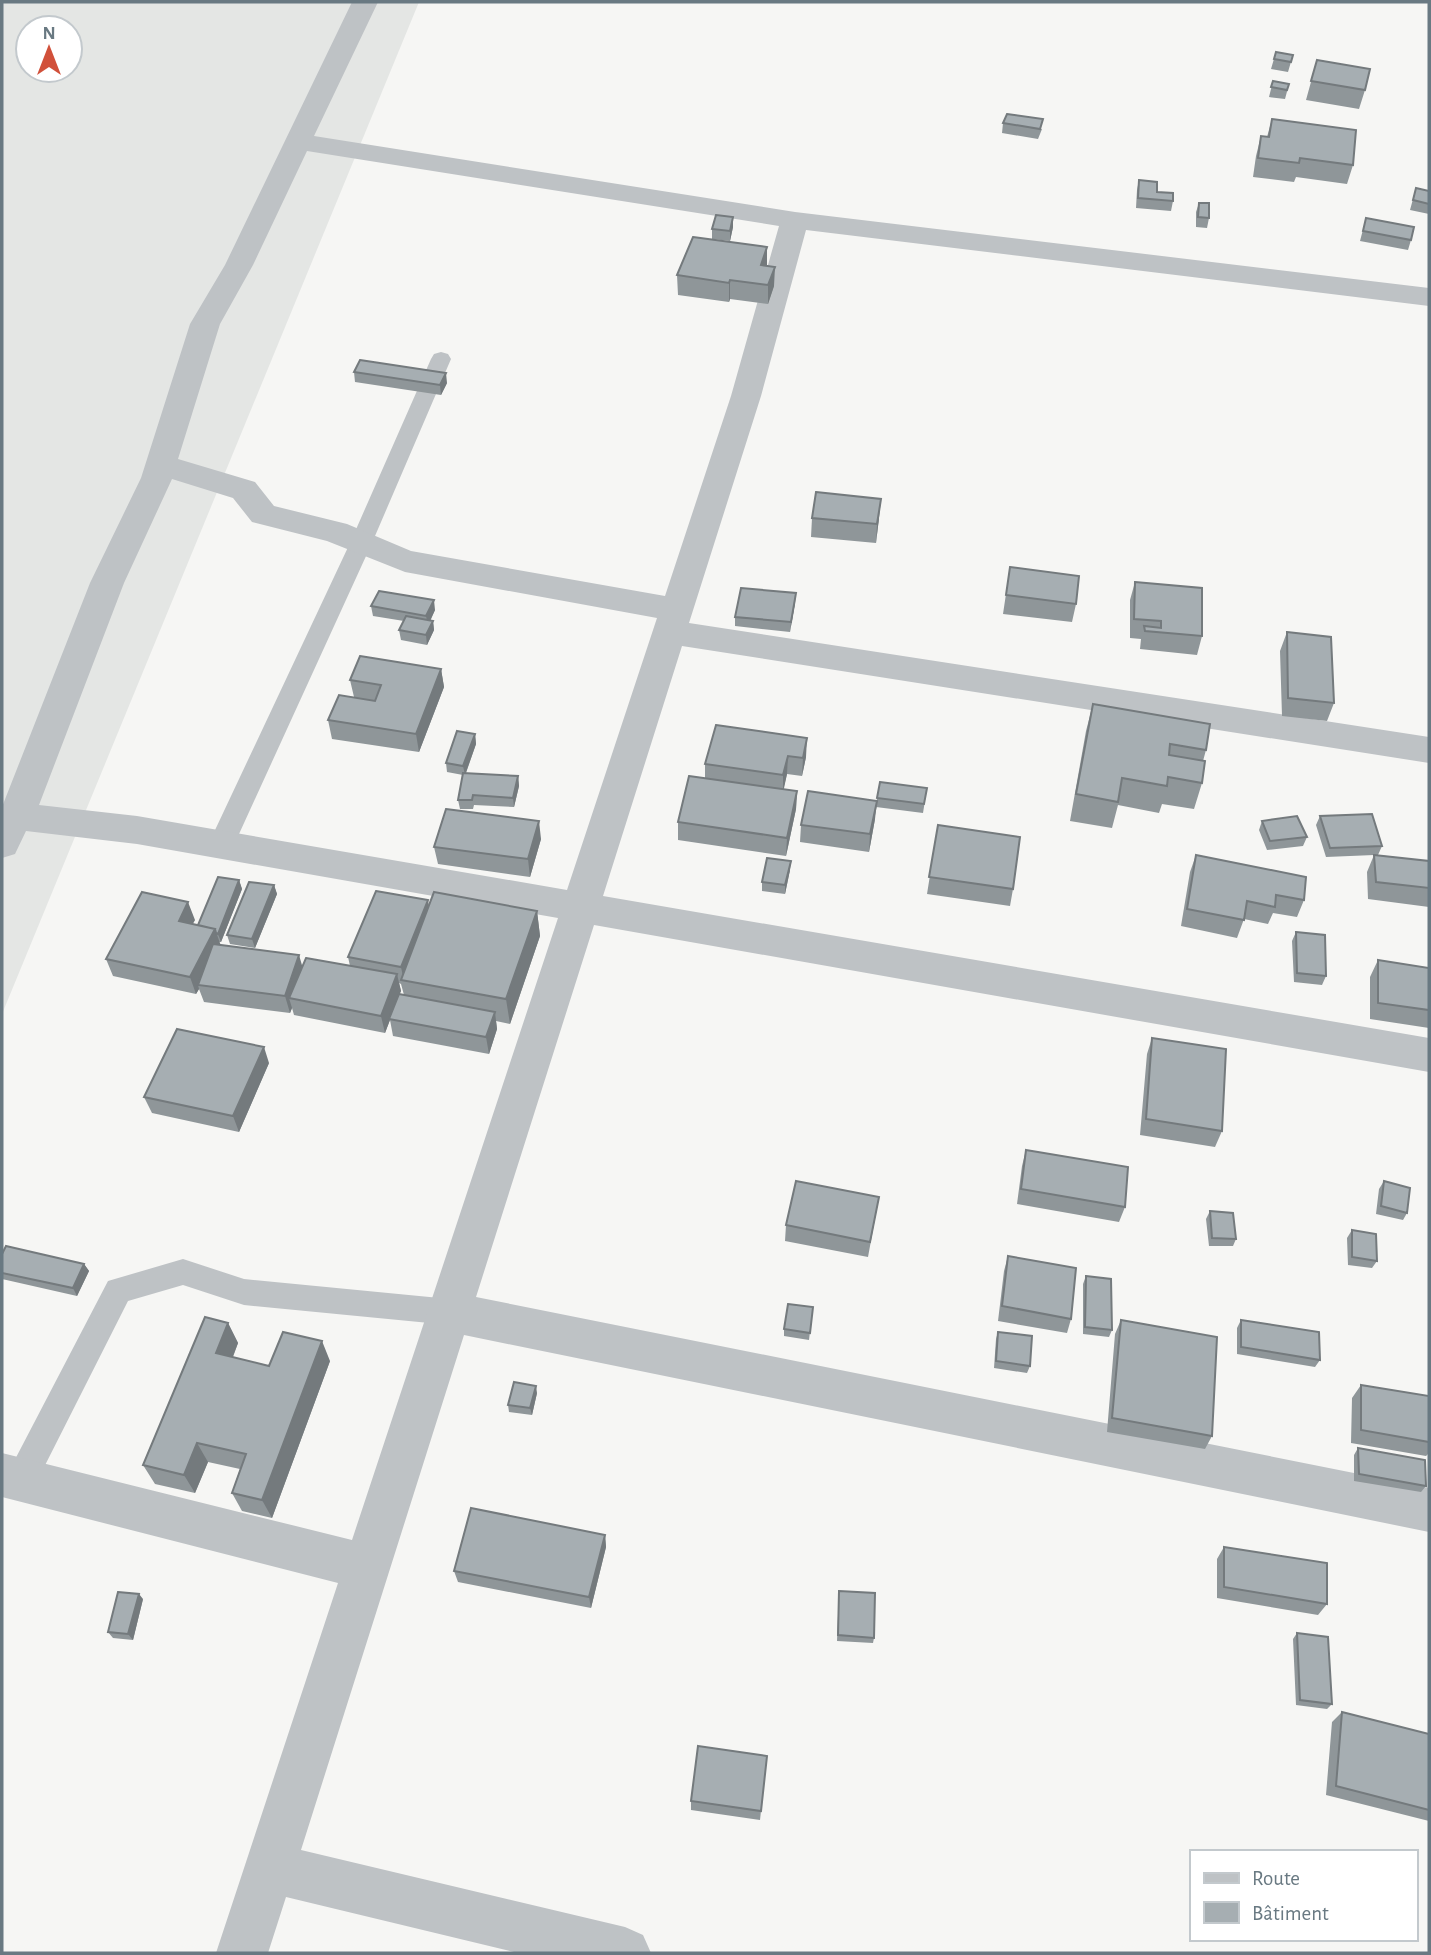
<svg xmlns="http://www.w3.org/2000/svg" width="1431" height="1955" viewBox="0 0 1431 1955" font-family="'Alegreya Sans',sans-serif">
	<rect width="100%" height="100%" fill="#f6f6f4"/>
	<path fill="#e4e6e4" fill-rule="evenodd" d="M2 2H419L2 1014ZM28 28H70V70H28Z"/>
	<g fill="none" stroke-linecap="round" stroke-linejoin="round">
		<path fill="#bec2c5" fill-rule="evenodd" d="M441 352 448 354 451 359 372 543 234 845 230 852 221 855 212 852 208 845 350 543 431 359 434 354Z
			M183 1259 244 1279 450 1299 460 1302 465 1312 460 1322 450 1325 244 1305 183 1285 128 1301 32 1491 21 1495 10 1491 6 1480 10 1469 108 1281Z"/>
		<path fill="#bec2c5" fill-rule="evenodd" d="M352 2H378L314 136 795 212 1429 288V306L806 230 761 396 689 623 1429 737V763L682 646 603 896 1429 1038V1072L594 925 476 1297 1429 1488V1532L464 1335 301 1850 625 1927 643 1935 651 1953H518L286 1897 268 1953H216L338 1583 2 1497V1453L352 1540 558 918 137 844 26 831 15 854 2 858V807L90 583 141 478 190 324 225 265ZM307 151 779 226 731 396 665 596 411 551 347 524 274 506 255 482 178 459 220 324 253 265ZM172 479 233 498 252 522 327 541 405 572 657 618 567 890 137 816 39 805 124 583Z"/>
	</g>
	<path fill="#8f9699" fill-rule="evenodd" d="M1276 52 1293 55 1288 72 1271 69Z
		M1317 60 1365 90 1359 109 1306 100Z
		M1273 81 1289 84 1285 99 1269 97Z
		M1272 119 1353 165 1347 184 1296 177 1294 182 1253 177 1256 156 1261 136 1267 137Z
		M1003 123 1042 129 1038 139 1002 133Z
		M1139 180 1173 201 1171 211 1136 208 1137 190Z
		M1416 188 1429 191V214L1410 210Z
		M1199 203 1209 218 1207 228 1196 227V212Z
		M733 217V227L730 241 712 239V229Z
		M1366 218 1411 240 1408 250 1360 241Z
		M767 247V266L774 286 768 304 730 299 729 302 678 295 677 275Z
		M354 372 447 383 441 395 355 382Z
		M812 518H879L876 543 811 537Z
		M1010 567 1076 604 1072 622 1003 614Z
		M1135 582 1202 636 1197 655 1140 649 1141 639 1130 638V600Z
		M795 603 790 632 735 626V617Z
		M371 606 435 610 430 620 433 621 434 630 427 645 401 640 399 630 404 621 373 616Z
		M1287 632 1334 703 1327 721 1282 716 1280 651Z
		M441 669 444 687 419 752 332 739 328 720 354 697 350 680Z
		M1093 704 1206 750 1203 761 1202 783 1194 809 1162 804 1159 813 1118 805 1112 828 1070 821 1086 731Z
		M716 725 806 757 802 776 787 774 783 790 797 791 796 809 786 856 678 840V822L705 779V764Z
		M475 734 476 744 466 773 518 776 519 786 514 807 474 805 473 809H460L458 800 463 775 447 772 446 763Z
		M927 788 923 813 876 807 877 798Z
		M1320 816 1382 846 1378 855 1429 861V907L1368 899 1367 872 1374 855 1326 857 1316 825Z
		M875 819 869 852 800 842 801 825Z
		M1262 821 1307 837 1303 846 1267 850 1259 830Z
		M938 825 1013 889 1010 906 927 894Z
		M541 839 530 877 438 864 434 847Z
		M1196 855 1304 900 1297 917 1273 913 1268 924 1244 919 1237 938 1181 926 1190 872Z
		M790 870 785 894 762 891V882Z
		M239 880 242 889 221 942H219L220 945 303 966H350L348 957 429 906 537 911 540 936 510 1024 496 1021 497 1029 489 1054 393 1036 390 1020 385 1033 294 1015 292 1008 290 1013 204 1002 199 989 196 994 113 976 106 959 195 920 192 924 198 925ZM399 983 401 984 404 995 399 994 401 991Z
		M274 885 277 894 255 948 230 944 227 935Z
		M1296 932 1326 976 1322 985 1294 982 1292 941Z
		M1378 960 1429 968V1028L1370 1019V977Z
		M1152 1038 1222 1131 1215 1147 1140 1135 1147 1054Z
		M269 1063 239 1132 152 1113 144 1097Z
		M1026 1150 1125 1207 1119 1222 1017 1204 1022 1166Z
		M1384 1181 1407 1213 1403 1220 1376 1214 1379 1189Z
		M879 1197 868 1257 785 1241 786 1225Z
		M1210 1211 1236 1239 1233 1246H1209L1206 1219Z
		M1352 1230 1377 1261 1372 1268 1348 1265 1347 1238Z
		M2 1254 84 1264 89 1271 77 1296 2 1279Z
		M1008 1256 1071 1319 1067 1333 998 1321 1004 1271Z
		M1086 1276 1112 1330 1109 1337 1083 1334V1284Z
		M813 1307 809 1340 784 1336V1329Z
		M1121 1320 1212 1436 1205 1449 1107 1432 1115 1334Z
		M1241 1320 1320 1360 1315 1367 1237 1354V1328Z
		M228 1323 238 1343 233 1357 269 1366 330 1361 272 1518 242 1511 232 1493 240 1469 208 1462 195 1493 155 1484 143 1465Z
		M998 1332 1030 1366 1027 1373 994 1368 996 1339Z
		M1361 1385 1429 1396V1453L1426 1456 1351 1443 1352 1398Z
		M537 1393 532 1415 509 1412 508 1405Z
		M1358 1448 1426 1486 1421 1492 1354 1481V1455Z
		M605 1535 606 1547 591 1608 458 1582 454 1571Z
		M1224 1547 1327 1604 1318 1615 1217 1598V1559Z
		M839 1591 874 1638 873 1643 837 1641Z
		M143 1599 133 1640 113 1638 108 1632Z
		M1297 1633 1332 1704 1327 1709 1296 1705 1293 1639Z
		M1342 1712 1429 1734V1821L1326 1795 1332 1722Z
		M767 1756 760 1820 691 1810V1801Z"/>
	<path fill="#747a7d" d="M733 217V227L730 241V231Z
		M767 247V266L761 265Z
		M775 267 774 286 768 304V285Z
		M730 280V299L729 302V283Z
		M446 373 447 383 441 395 440 385Z
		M881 499 879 518 876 543 877 524Z
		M796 593 795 603 790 632 791 622Z
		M434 600 435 610 428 626 426 616Z
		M433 621 434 630 427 645 426 635Z
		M441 669 444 687 419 752 416 734Z
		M475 734 476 744 465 775 463 766Z
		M807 738 806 757 802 776 803 758Z
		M788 756 787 774 783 793V775Z
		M518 776 519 786 514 807 513 798Z
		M797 791 796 809 786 856 787 838Z
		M877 801 875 819 869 852 870 834Z
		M539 821 541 839 530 877 528 859Z
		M791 861 790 870 785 894V885Z
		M239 880 242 889 221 942 218 934Z
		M274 885 277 894 255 948 252 939Z
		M428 900 431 918 404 981 401 967Z
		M188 902 195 920 185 938 179 921Z
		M537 911 540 936 510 1024 506 999Z
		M215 929 221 946 198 985 199 989 196 994 190 977Z
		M299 955 304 972 289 998 292 1008 290 1013 285 996Z
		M397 974 401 991 385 1033 381 1016Z
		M495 1012 497 1029 489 1054 486 1037Z
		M264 1047 269 1063 239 1132 233 1116Z
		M84 1264 89 1271 77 1296 73 1288Z
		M228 1323 238 1343 226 1374 216 1353Z
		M322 1341 330 1361 272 1518 262 1500Z
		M536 1386 537 1393 532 1415 530 1408Z
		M197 1443 208 1462 195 1493 184 1475Z
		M605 1535 606 1547 591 1608 589 1597Z
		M139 1594 143 1599 133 1640 128 1634Z"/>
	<path fill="#a6aeb2" stroke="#747a7d" stroke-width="2" d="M1276 52 1293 55 1291 62 1274 59Z
		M1317 60 1370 69 1365 90 1311 81Z
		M1273 81 1289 84 1287 90 1271 87Z
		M1007 114 1043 119 1040 129 1003 123Z
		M1272 119 1356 130 1353 165 1300 158 1299 163 1258 158 1261 136 1269 137Z
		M1139 180 1157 182V192L1173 193V201L1138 198Z
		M1416 188 1429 191V204L1413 200Z
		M1199 203H1209V218L1198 217Z
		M716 215 733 217 730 231 712 229Z
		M1366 218 1414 227 1411 240 1363 231Z
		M693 237 767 247 761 265 775 267 768 285 730 280 729 283 677 275Z
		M360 360 446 373 440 385 354 372Z
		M816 492 881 499 877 524 812 518Z
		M1010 567 1079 576 1076 604 1006 595Z
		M1135 582 1202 588V636L1145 631 1144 626 1161 628V621L1134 619Z
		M741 588 796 593 791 622 735 617Z
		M379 591 434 600 426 616 371 606Z
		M406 616 433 621 426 635 399 630Z
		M1287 632 1331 637 1334 703 1288 698Z
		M360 656 441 669 416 734 328 720 339 695 375 701 381 685 350 680Z
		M1093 704 1210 724 1206 750 1170 744 1169 755 1205 761 1202 783 1168 777 1167 786 1122 778 1118 802 1076 794Z
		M716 725 807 738 803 758 788 756 783 775 705 764Z
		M457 731 475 734 463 766 446 763Z
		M463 773 518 776 513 798 473 795 472 800H458Z
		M689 776 797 791 787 838 678 822Z
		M880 782 927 788 924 804 877 798Z
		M808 791 877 801 870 834 801 825Z
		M446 809 539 821 528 859 434 847Z
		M1372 814 1382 846 1330 848 1320 816Z
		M1297 816 1307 837 1270 841 1262 821Z
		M938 825 1020 837 1013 889 929 877Z
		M1196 855 1306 877 1304 900 1276 895 1275 907 1247 901 1244 920 1187 909Z
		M1374 855 1429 861V888L1376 882Z
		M767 858 791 861 785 885 762 882Z
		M218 877 239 880 218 934 216 933 215 929 198 925Z
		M249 882 274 885 252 939 227 935Z
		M376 891 428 900 401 967 348 957Z
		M142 892 188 902 179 921 215 929 190 977 106 959Z
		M434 892 537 911 506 999 401 980Z
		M1296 932 1325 935 1326 976 1297 973Z
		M213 944 299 955 285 996 198 985Z
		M306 958 397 974 381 1016 289 998Z
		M1378 960 1429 968V1010L1378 1003Z
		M399 994 495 1012 486 1037 389 1019Z
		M177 1029 264 1047 233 1116 144 1097Z
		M1152 1038 1226 1049 1222 1131 1146 1119Z
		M1026 1150 1128 1167 1125 1207 1021 1189Z
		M796 1181 879 1197 870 1242 786 1225Z
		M1384 1181 1410 1188 1407 1213 1381 1206Z
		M1210 1211 1233 1213 1236 1239 1212 1238Z
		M1352 1230 1376 1234 1377 1261 1352 1257Z
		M6 1246 84 1264 73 1288 2 1273V1254Z
		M1008 1256 1076 1268 1071 1319 1002 1306Z
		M1086 1276 1111 1279 1112 1330 1085 1327Z
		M788 1304 813 1307 810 1333 784 1329Z
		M205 1317 228 1323 216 1353 269 1366 283 1332 322 1341 262 1500 232 1493 246 1454 197 1443 184 1475 143 1465Z
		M1121 1320 1217 1337 1212 1436 1112 1418Z
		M1241 1320 1319 1332 1320 1360 1241 1347Z
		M998 1332 1032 1336 1030 1366 996 1361Z
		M514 1382 536 1386 530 1408 508 1405Z
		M1361 1385 1429 1396V1442L1361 1430Z
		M1358 1448 1425 1460 1426 1486 1359 1474Z
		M471 1508 605 1535 589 1597 454 1571Z
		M1224 1547 1327 1563V1604L1224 1587Z
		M839 1591 875 1593 874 1638 838 1635Z
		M118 1592 139 1594 128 1634 108 1632Z
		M1297 1633 1328 1637 1332 1704 1300 1700Z
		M1342 1712 1429 1734V1810L1336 1786Z
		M698 1746 767 1756 761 1811 691 1801Z"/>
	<rect width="1431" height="1955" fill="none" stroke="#697982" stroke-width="7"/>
	<rect x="1190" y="1850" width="228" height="91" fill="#ffffff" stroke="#c3c9cd" stroke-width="2"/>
	<rect x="1204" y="1873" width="35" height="10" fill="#bec2c5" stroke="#c3c9cd" stroke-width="2"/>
	<text x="1252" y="1885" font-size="21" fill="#697982">Route</text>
	<rect x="1204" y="1902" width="35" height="21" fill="#a6aeb2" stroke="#c3c9cd" stroke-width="2"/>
	<text x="1252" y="1920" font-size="21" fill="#697982">Bâtiment</text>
	<g transform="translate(49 49)"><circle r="33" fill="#ffffff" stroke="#c3c9cd" stroke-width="2"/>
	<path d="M0-5L12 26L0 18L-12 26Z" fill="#d1503a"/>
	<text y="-10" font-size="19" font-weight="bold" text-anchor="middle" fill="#697982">N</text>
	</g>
</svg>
